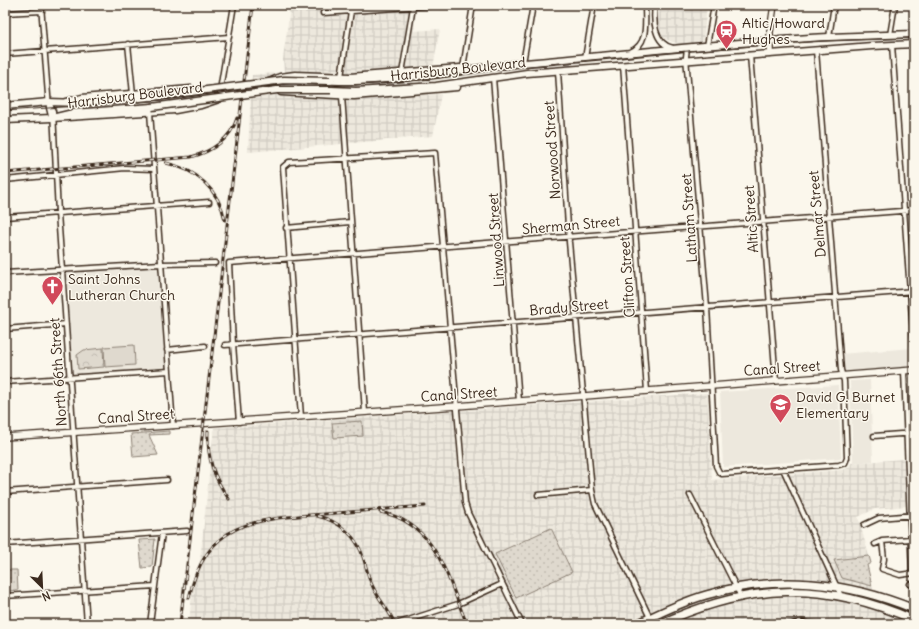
<svg xmlns="http://www.w3.org/2000/svg" width="919" height="629" viewBox="0 0 919 629" font-family="Delius,sans-serif">
	<defs>
		<pattern id="industrial-grid" width="8" height="8" patternUnits="userSpaceOnUse"><rect width="8" height="8" fill="#ede8dd"/><path d="M0 4h8M4 0v8" fill="none" stroke="#ccc7bd"/></pattern>
		<pattern id="grass-dots" width="8" height="8" patternUnits="userSpaceOnUse"><rect width="8" height="8" fill="#dfd9ce"/><path d="M2 2h.1M6 6h.1" fill="none" stroke="#c0bab0" stroke-width="1.8" stroke-linecap="round"/></pattern>
		<pattern id="park-crowns" width="20" height="18" patternUnits="userSpaceOnUse"><rect width="20" height="18" fill="#dfd9ce"/><path d="M2 6a3 3 0 1 1 6 0M12 15a3 3 0 1 1 6 0" fill="none" stroke="#c0bab0"/></pattern>
	</defs>
	<rect width="100%" height="100%" fill="#fbf7ec"/>
	<filter id="ink" filterUnits="userSpaceOnUse"><feTurbulence type="fractalNoise" baseFrequency=".025" numOctaves="2"/><feDisplacementMap in="SourceGraphic" scale="8" xChannelSelector="R" yChannelSelector="G"/><feConvolveMatrix kernelMatrix="1 2 1 2 8 2 1 2 1" color-interpolation-filters="sRGB"/></filter>
	<g filter="url(#ink)">
		<path fill="#ede8dd" d="M158 267 166 368 72 375 66 271Z
			M912 348 914 367 843 372 841 354Z
			M870 380 873 461 853 463 850 381Z
			M838 385 841 458 723 467 720 392Z"/>
		<path fill="url(#industrial-grid)" d="M338 5H417L414 31 440 29 428 95 441 94 433 136 248 152 252 75 284 72 283 59 290 8Z
			M660 5H707L703 43 680 45 663 38 658 23Z
			M707 393 712 480 840 470 848 468 851 463 904 459 906 506 875 509 858 517 871 563 867 565 873 589 914 605V624H189L192 592 199 571 214 428Z"/>
		<path fill="url(#grass-dots)" stroke="#8d8276" d="M362 421 363 436 334 438 332 423Z
			M169 431V434L149 435 158 455 133 457 131 434Z
			M551 528 572 572 516 598 495 554Z
			M155 539 152 567 142 568 139 540Z
			M869 556 871 563 867 565 872 586 842 578 834 560Z
			M7 570H17L18 590 8 591Z"/>
		<path fill="url(#park-crowns)" stroke="#8d8276" d="M103 348 104 367 78 369 77 355 84 350Z"/>
		<path fill="#dfd9ce" stroke="#8d8276" d="M134 345 135 365 105 367 104 347Z"/>
		<g fill="none" stroke-linecap="round" stroke-linejoin="round">
			<defs>
				<path id="minor" d="M41 5 49 108 51 116
					M655 5C653 21 654 44 673 48
					M5 13 42 11
					M323 13 439 5
					M890 35 895 5
					M829 37 834 5
					M128 44 133 94
					M892 45 914 346
					M707 46 714 5
					M687 48 686 57 707 307 716 466 719 472 722 474 839 465 845 463 847 458 844 381 841 370 816 50
					M630 52C649 44 645 23 645 5
					M5 54 229 37
					M750 55 776 381
					M585 58 594 5
					M523 63 533 5
					M623 65 647 391
					M463 68 473 5
					M558 71 569 242 592 490 595 504 653 624
					M402 73 413 7
					M341 77 351 11
					M493 78 519 401
					M342 96 365 412
					M220 99V90L234 5
					M49 102 53 111 58 213 87 624
					M150 112 173 426
					M5 180 125 168 154 169
					M5 217 209 202
					M286 228 350 222
					M5 273 161 264 215 263
					M5 329 66 324
					M225 345 914 291
					M167 350 205 346
					M904 371 912 573
					M5 382 169 371
					M301 417 283 167 289 162 435 153 465 503 468 513 522 624
					M239 422 233 344 229 263 914 210
					M874 436 914 433
					M783 469 841 596
					M5 492 167 480
					M538 495 592 490
					M690 495 741 597
					M864 525 879 518 914 515
					M882 541 884 559 882 569 900 575 914 573
					M5 544 187 531
					M875 544 882 541 911 539
					M910 584 914 586
					M5 596 155 586
					M150 624 162 533
					M396 624 458 604 502 584"/>
				<path id="tertiary" d="M770 54V32L774 5
					M5 437 457 406 914 370"/>
				<path id="secondary" d="M330 81C396 83 460 69 525 63 627 54 728 42 829 37 858 36 886 35 914 34
					M226 90 256 88 280 77 295 75 350 77 460 68
					M331 90 356 91 436 86 527 73 872 46 914 44
					M281 92 354 96 457 87
					M66 102 82 98 191 89
					M5 106 49 102 78 103 152 97
					M52 118 175 110 201 105 219 99
					M5 120 52 118 73 113 152 107"/>
				<path id="primary" d="M637 624C659 613 682 602 706 595 776 574 848 582 914 609
					M660 624C750 583 823 580 914 620"/>
			</defs>
			<use href="#minor" stroke="#3b2a1e" stroke-width="7"/>
			<use href="#tertiary" stroke="#3b2a1e" stroke-width="8"/>
			<use href="#secondary" stroke="#3b2a1e" stroke-width="9"/>
			<use href="#primary" stroke="#3b2a1e" stroke-width="10"/>
			<use href="#minor" stroke="#fbf7ec" stroke-width="4"/>
			<use href="#tertiary" stroke="#fbf7ec" stroke-width="5.5"/>
			<use href="#secondary" stroke="#fbf7ec" stroke-width="6"/>
			<use href="#primary" stroke="#fbf7ec" stroke-width="7"/>
			<path stroke="#3b2a1e" stroke-width="1" d="M5 111 164 100 295 83 354 85 434 79 519 67 662 53 821 41 914 38"/>
			<defs>
				<path id="rail" d="M166 163C196 169 219 190 225 220
					M5 173 191 157C211 152 231 139 237 118
					M208 431C207 457 213 477 229 499
					M380 512C437 523 447 578 467 624
					M317 516C340 521 358 537 364 560 367 569 368 578 373 587 379 600 389 610 395 624
					M189 598C206 520 256 519 324 514 358 511 391 509 425 506
					M180 624 253 5
					M779 624 802 620 825 624"/>
			</defs>
			<use href="#rail" stroke="#3b2a1e" stroke-width="3"/>
			<use href="#rail" stroke="#fbf7ec" stroke-width="1.5" stroke-dasharray="4.5" stroke-linecap="butt"/>
			<defs>
				<path id="secondary-bridge" d="M152 97 284 80 330 81
					M152 107 277 90H331"/>
			</defs>
			<use href="#secondary-bridge" stroke="#3b2a1e" stroke-width="9" stroke-linecap="butt"/>
			<use href="#secondary-bridge" stroke="#fbf7ec" stroke-width="6"/>
		</g>
	</g>
	<defs>
		<symbol id="station-pin" viewBox="-11 -11 22 30"><path d="M0 17L-7.5 6A9.5 9.5 0 1 1 7.5 6Z" fill="#d1495b" stroke="#fbf7ec"/><path d="M-3-6H3Q5-6 5-4V2Q5 4 3 4L4.5 6H3L1.5 4h-3L-3 6H-4.5L-3 4Q-5 4-5 2V-4Q-5-6-3-6ZM-3.5-4v3h7v-3ZM-3.5 1v1.5H-2V1ZM2 1v1.5H3.5V1Z" fill="#fff"/></symbol>
		<symbol id="church-pin" viewBox="-11 -11 22 30"><path d="M0 17L-7.5 6A9.5 9.5 0 1 1 7.5 6Z" fill="#d1495b" stroke="#fbf7ec"/><path d="M-1.2-6h2.4v3.5h3.3v2.4h-3.3V6h-2.4V-.1h-3.3v-2.4h3.3Z" fill="#fff"/></symbol>
		<symbol id="school-pin" viewBox="-11 -11 22 30"><path d="M0 17L-7.5 6A9.5 9.5 0 1 1 7.5 6Z" fill="#d1495b" stroke="#fbf7ec"/><path d="M0-5L7-2L0 1L-7-2ZM-4 1L0 2.5L4 1V4Q0 6-4 4Z" fill="#fff"/></symbol>
	</defs>
	<g fill-rule="evenodd">
		<use href="#station-pin" x="714" y="18" width="25" height="34"/>
		<use href="#church-pin" x="40" y="274" width="25" height="34"/>
		<use href="#school-pin" x="768" y="392" width="25" height="34"/>
	</g>
	<g text-anchor="middle" dominant-baseline="central" stroke-width="3" stroke-linejoin="round" paint-order="stroke">
		<g font-size="14" fill="#3b2a1e" stroke="#fbf7ec" text-anchor="start">
			<text x="742" y="23">Altic/Howard<tspan x="742" dy="16">Hughes</tspan></text>
			<text x="68" y="279">Saint Johns<tspan x="68" dy="16">Lutheran Church</tspan></text>
			<text x="796" y="397">David G. Burnet<tspan x="796" dy="16">Elementary</tspan></text>
		</g>
		<g font-size="14" fill="#3b2a1e" stroke="#fbf7ec">
			<text transform="translate(458 69) rotate(-6)">Harrisburg Boulevard</text>
			<text transform="translate(135 95) rotate(-7)">Harrisburg Boulevard</text>
			<text transform="translate(552 150) rotate(-94)">Norwood Street</text>
			<text transform="translate(817 214) rotate(-95)">Delmar Street</text>
			<text transform="translate(689 218) rotate(-94)">Latham Street</text>
			<text transform="translate(751 219) rotate(-94)">Altic Street</text>
			<text transform="translate(571 225) rotate(-5)">Sherman Street</text>
			<text transform="translate(496 240) rotate(-94)">Linwood Street</text>
			<text transform="translate(627 277) rotate(-94)">Clifton Street</text>
			<text transform="translate(569 307) rotate(-5)">Brady Street</text>
			<text transform="translate(782 368) rotate(-4)">Canal Street</text>
			<text transform="translate(58 372) rotate(-94)">North 66th Street</text>
			<text transform="translate(459 394) rotate(-4)">Canal Street</text>
			<text transform="translate(136 416) rotate(-4)">Canal Street</text>
		</g>
	</g>
	<rect width="919" height="629" fill="none" stroke="#fbf7ec" stroke-width="20"/>
	<rect x="10" y="10" width="899" height="609" fill="none" stroke="#3b2a1e" stroke-width="1.5" filter="url(#ink)"/>
	<g transform="translate(42 587) rotate(156)" stroke="#fbf7ec" stroke-width="3" paint-order="stroke">
	<path d="M0-3L7 15L0 10L-7 15Z" fill="#3b2a1e"/>
	<text y="-6" font-size="11" font-weight="bold" text-anchor="middle" fill="#3b2a1e">N</text>
	</g>
</svg>
